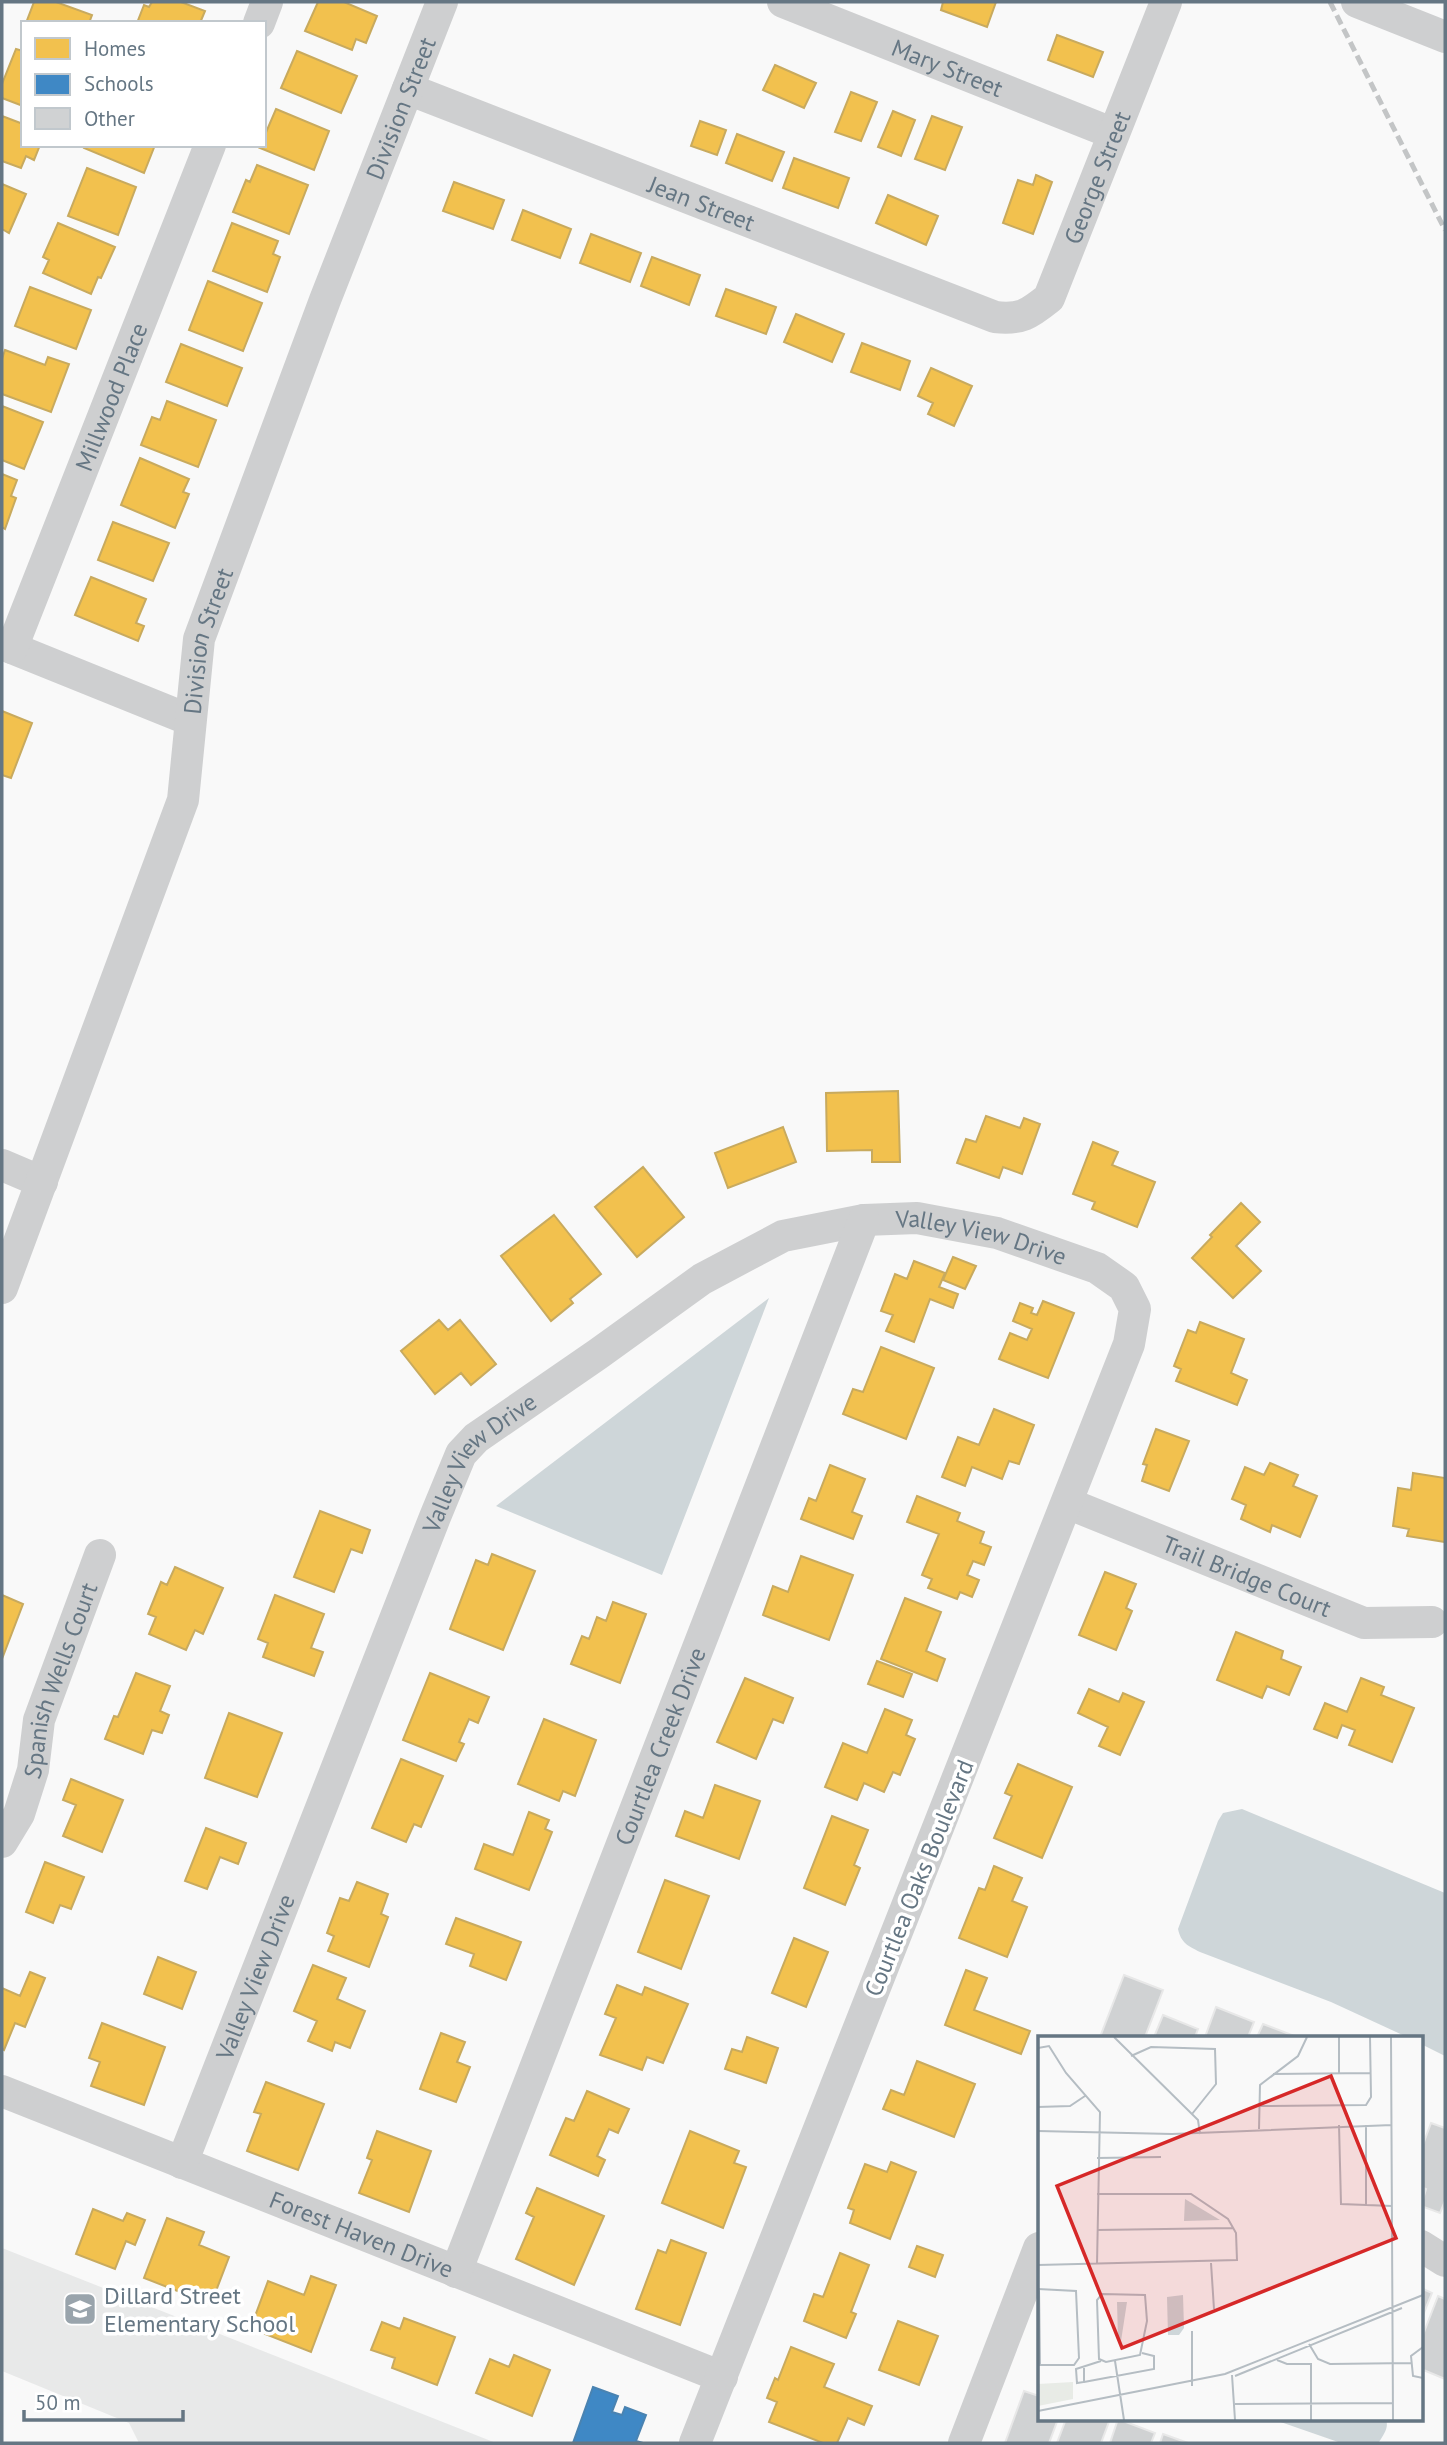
<svg xmlns="http://www.w3.org/2000/svg" width="1447" height="2445" viewBox="0 0 1447 2445" font-family="'PT Sans',sans-serif">
	<rect width="100%" height="100%" fill="#f9f9f9"/>
	<path fill="#e8e9e9" d="M2 2248 496 2443H497H139L129 2423 2 2371Z"/>
	<path fill="#ced6d9" d="M769 1298 662 1575 496 1506Z
		M1242 1809 1445 1893V2056L1421 2044V2037H1407L1331 2002 1200 1952C1188 1946 1181 1943 1178 1929L1218 1821 1223 1813Z
		M1272 2419H1386C1389 2428 1384 2434 1379 2442L1341 2443Z"/>
	<path fill="#f2c14e" stroke="#c8aa5e" stroke-width="2" d="M34 2H56L92 15 89 23H26Z
		M152 2H181L205 11 200 23H137L144 5 149 7Z
		M318 2H344L377 16 366 43 356 39 352 50 305 31Z
		M943 2H996L987 27 941 10Z
		M1057 35 1103 52 1093 77 1048 60Z
		M16 49 23 51V106L2 98V84Z
		M297 51 357 76 341 113 281 88Z
		M775 65 816 83 804 108 763 90Z
		M851 92 877 102 861 141 835 132Z
		M276 109 329 131 314 170 260 148 264 145V137Z
		M893 111 915 120 901 156 878 147Z
		M2 116 23 124V145H40L34 160 26 156 21 168 2 161Z
		M932 116 962 127 945 170 915 159Z
		M700 121 726 130 717 155 691 146Z
		M737 134 784 152 772 181 726 163Z
		M85 145H155L144 173 84 148Z
		M794 158 849 178 838 208 783 188Z
		M257 165 308 185 289 234 233 212 246 180 250 182Z
		M87 168 136 187 118 235 68 216Z
		M1036 175 1052 182 1033 234 1003 223 1018 180 1033 185Z
		M454 182 504 200 493 229 443 211Z
		M2 184 26 194 9 233 2 229Z
		M888 195 938 216 926 245 876 223Z
		M523 210 571 229 560 258 512 240Z
		M58 223 115 247 101 278 98 277 91 294 43 273 49 260 43 257Z
		M232 223 278 241 273 254 280 257 267 292 213 271Z
		M591 234 641 253 630 282 580 263Z
		M652 257 700 275 689 305 641 286Z
		M208 281 262 303 243 351 189 330Z
		M30 287 91 310 76 349 15 326Z
		M726 289 776 307 766 334 716 316Z
		M796 314 844 334 832 362 784 342Z
		M862 343 910 361 900 390 851 372Z
		M181 344 242 368 227 406 166 382Z
		M5 350 45 365 48 357 69 364 51 412 2 394V359Z
		M931 368 972 386 954 426 928 414 933 403 918 396Z
		M167 401 216 420 198 467 141 445 152 417 160 420Z
		M2 406 43 422 24 469 2 460Z
		M140 458 189 479 183 492 189 494 175 528 121 505Z
		M2 474 17 480 11 496 16 498 5 529 2 527Z
		M113 522 169 543 153 581 98 560Z
		M91 577 146 599 136 623 144 626 138 641 75 615Z
		M2 711 32 723 11 778 2 775Z
		M898 1091 900 1162H872V1150L827 1151 826 1093Z
		M986 1116 1020 1128 1024 1118 1040 1124 1022 1174 1003 1167 999 1178 957 1163 966 1139 976 1142Z
		M783 1127 796 1162 728 1188 715 1153Z
		M1093 1142 1118 1152 1112 1165 1155 1182 1137 1227 1092 1209 1095 1202 1073 1194Z
		M643 1167 684 1217 637 1257 595 1207Z
		M1241 1203 1260 1222 1236 1246 1261 1271 1233 1298 1192 1258 1212 1237 1210 1235Z
		M554 1215 601 1274 570 1299 573 1303 551 1321 501 1256Z
		M953 1257 976 1266 965 1289 943 1280Z
		M914 1261 945 1273 939 1287 958 1294 953 1308 930 1299 914 1342 886 1331 893 1315 881 1311 895 1274 907 1279Z
		M1043 1301 1074 1313 1048 1378 999 1359 1010 1333 1027 1340 1032 1329 1013 1321 1020 1303 1033 1308 1031 1313 1037 1315Z
		M439 1320 448 1330 460 1320 496 1364 471 1385 461 1373 435 1394 401 1351Z
		M1200 1322 1244 1339 1231 1373 1247 1380 1237 1405 1176 1381 1181 1369 1174 1366 1188 1330 1196 1333Z
		M881 1347 934 1368 906 1439 843 1414 853 1389 863 1392Z
		M994 1409 1034 1425 1019 1464 1009 1461 1002 1479 972 1467 965 1486 942 1477 958 1437 979 1445Z
		M1156 1429 1189 1441 1169 1491 1142 1481 1147 1465 1143 1464Z
		M1270 1463 1298 1475 1293 1486 1317 1496 1300 1537 1272 1525 1270 1532 1241 1519 1246 1505 1232 1499 1245 1467 1264 1475Z
		M830 1465 865 1479 852 1512 862 1516 853 1539 801 1519 809 1498 816 1501Z
		M1413 1473 1445 1478V1542L1407 1536 1409 1529 1393 1526 1398 1488 1411 1490Z
		M917 1496 960 1513 957 1521 984 1532 980 1543 991 1547 984 1565 973 1561 967 1575 979 1580 972 1597 960 1592 957 1599 928 1588 932 1579 922 1575 939 1534 907 1522Z
		M320 1511 370 1530 362 1553 351 1549 334 1592 294 1577Z
		M492 1554 535 1571 503 1650 450 1629 476 1560 488 1565Z
		M801 1556 853 1575 829 1640 763 1615 773 1586 788 1592Z
		M175 1567 223 1588 203 1634 195 1630 186 1650 149 1634 156 1617 148 1614 161 1582 167 1585Z
		M1105 1572 1136 1584 1126 1608 1132 1611 1116 1650 1079 1635Z
		M2 1595 23 1604 2 1659Z
		M275 1595 324 1614 311 1648 323 1652 314 1676 263 1657 268 1643 258 1639Z
		M905 1598 941 1612 926 1651 945 1659 937 1681 881 1659Z
		M613 1602 646 1614 620 1683 571 1664 582 1636 589 1639 597 1617 606 1621Z
		M1236 1632 1283 1651 1281 1659 1301 1667 1289 1695 1267 1686 1262 1698 1217 1680Z
		M877 1661 912 1674 903 1697 868 1684Z
		M136 1673 170 1686 160 1711 169 1715 162 1733 152 1730 143 1754 105 1739 114 1716 118 1717Z
		M430 1673 489 1697 478 1723 469 1719 459 1742 464 1744 456 1761 403 1740Z
		M745 1678 793 1698 783 1723 773 1719 756 1759 717 1742Z
		M1361 1678 1384 1687 1381 1695 1414 1708 1392 1762 1349 1745 1355 1730 1342 1725 1337 1738 1314 1729 1325 1703 1347 1712Z
		M1089 1689 1119 1702 1123 1693 1144 1702 1120 1755 1099 1746 1108 1727 1078 1713Z
		M885 1709 912 1720 906 1735 915 1739 900 1775 893 1772 884 1792 864 1783 857 1800 825 1787 843 1743 867 1753Z
		M229 1713 282 1733 257 1797 205 1778Z
		M544 1719 596 1740 575 1796 563 1791 559 1801 518 1784Z
		M401 1759 443 1776 421 1827 414 1824 406 1842 372 1828Z
		M1018 1764 1072 1787 1042 1858 994 1838 1012 1796 1005 1793Z
		M71 1779 123 1800 102 1852 63 1836 76 1805 63 1800Z
		M715 1785 760 1801 739 1859 676 1836 685 1811 703 1818Z
		M529 1812 549 1820 545 1829 552 1832 529 1890 475 1869 484 1844 513 1855Z
		M832 1816 868 1830 854 1865 860 1868 845 1905 804 1888Z
		M206 1828 246 1843 238 1864 220 1857 207 1889 185 1881Z
		M45 1862 84 1877 71 1909 60 1905 53 1923 26 1912Z
		M994 1866 1022 1878 1012 1901 1027 1907 1007 1957 959 1938 979 1888 985 1890Z
		M665 1880 709 1896 681 1969 638 1952Z
		M357 1882 388 1894 381 1914 388 1917 369 1967 328 1951 334 1936 327 1933 340 1898 349 1901Z
		M456 1918 521 1942 506 1980 470 1966 474 1954 446 1944Z
		M794 1938 828 1952 806 2007 772 1993Z
		M158 1957 196 1972 182 2009 144 1994Z
		M313 1965 346 1978 337 1999 365 2011 350 2048 335 2042 332 2051 308 2041 317 2021 294 2011Z
		M966 1970 987 1978 974 2010 1030 2031 1021 2054 945 2025Z
		M30 1972 45 1978 25 2027 15 2023 4 2050 2 2049V1988L20 1996Z
		M617 1985 642 1995 645 1987 688 2004 663 2063 647 2057 642 2070 600 2055 616 2018 605 2014Z
		M102 2023 165 2047 144 2105 91 2086 100 2062 89 2058Z
		M441 2033 465 2042 457 2062 470 2067 456 2102 420 2089Z
		M747 2037 778 2048 766 2083 725 2069 732 2049 742 2052Z
		M917 2061 975 2084 954 2137 883 2109 891 2090 904 2095Z
		M266 2082 324 2104 298 2170 247 2151 261 2114 254 2112Z
		M587 2091 629 2109 618 2133 609 2129 597 2156 605 2160 598 2176 550 2155 566 2118 574 2121Z
		M377 2131 431 2151 409 2212 359 2193 372 2160 367 2158Z
		M690 2131 739 2151 734 2163 746 2167 723 2228 662 2203Z
		M891 2162 916 2172 890 2239 850 2223 854 2210 848 2208 865 2164 887 2172Z
		M537 2188 604 2216 574 2285 516 2259 534 2217 526 2213Z
		M93 2209 123 2221 127 2213 145 2220 135 2245 126 2241 115 2269 76 2254Z
		M167 2218 204 2232 199 2245 229 2257 211 2304 144 2278Z
		M671 2240 706 2253 680 2325 636 2309 658 2250 666 2253Z
		M917 2246 943 2255 935 2277 909 2267Z
		M840 2253 869 2265 851 2312 856 2314 846 2338 804 2321 814 2294 823 2297Z
		M311 2276 336 2285 311 2352 265 2334 268 2325 254 2319 268 2281 304 2295Z
		M404 2318 455 2337 437 2385 392 2368 395 2358 371 2350 382 2322 400 2329Z
		M898 2321 938 2336 919 2385 879 2370Z
		M791 2347 834 2364 824 2387 872 2406 864 2425 848 2418 837 2443H823L769 2422 777 2402 767 2398 775 2378 778 2380Z
		M514 2355 550 2370 532 2416 476 2393 490 2359 509 2367Z"/>
	<path fill="#3f88c5" stroke="#4a83b1" stroke-width="2" d="M593 2387 618 2396 612 2412 622 2415 625 2407 646 2415 636 2441 643 2443H573Z"/>
	<path fill="#d0d2d3" stroke="#e8e8e8" stroke-width="2" d="M1124 1975 1163 1990 1145 2037H1100Z
		M1216 2007 1254 2022 1248 2037H1205Z
		M1163 2015 1198 2029 1195 2037H1154Z
		M1263 2024 1297 2037H1257Z
		M1431 2123 1445 2128V2201L1440 2213 1421 2206 1426 2189 1421 2187V2150Z
		M1421 2288 1432 2293 1421 2320Z
		M1438 2296 1445 2299V2379L1421 2369V2340Z
		M1024 2391 1039 2396V2419H1058L1049 2443H1005Z
		M1066 2419H1110L1101 2443H1057Z
		M1118 2419 1155 2433 1151 2443H1110Z
		M1163 2434 1188 2443H1160Z"/>
	<g fill="none" stroke-linecap="round" stroke-linejoin="round">
		<g stroke="#cecfd0" stroke-width="32">
			<path id="s1" d="M783 2 1112 133"/>
			<path d="M1357 2 1445 37"/>
			<path d="M259 23 267 2"/>
			<path id="s2" d="M408 89 995 317C1021 320 1029 314 1049 298L1166 2"/>
			<path d="M2 644 190 720"/>
			<path id="s3" d="M12 648 210 145"/>
			<path d="M2 1165 42 1182"/>
			<path id="s4" d="M2 1288 183 800 199 639 325 300 442 2"/>
			<path id="s5" d="M1067 1503 1364 1623 1432 1622"/>
			<path id="s6" d="M2 1842 19 1814 33 1770 39 1720 100 1555"/>
			<path id="s7" d="M2 2091 722 2377"/>
			<path id="s8" d="M182 2163 435 1517 461 1454 476 1438 598 1354 702 1279 783 1236 864 1220 917 1218 997 1233 1097 1268 1124 1287 1135 1309 1129 1344 695 2443"/>
			<path d="M1421 2246 1445 2261"/>
			<path id="s9" d="M456 2272 864 1220"/>
			<path d="M964 2443 1039 2248"/>
		</g>
		<path stroke="#c3c5c6" stroke-width="5" stroke-dasharray="10 5" stroke-linecap="butt" d="M1330 2 1445 230"/>
	</g>
	<defs>
		<symbol id="school-square" viewBox="-11 -11 22 22"><rect x="-9" y="-9" width="18" height="18" rx="4" fill="#99a4ac" stroke="#fff"/><path d="M0-5L7-2L0 1L-7-2ZM-4 1L0 2.5L4 1V4Q0 6-4 4Z" fill="#fff"/></symbol>
	</defs>
	<g fill-rule="evenodd">
		<use href="#school-square" x="61" y="2290" width="38" height="38"/>
	</g>
	<g text-anchor="middle" dominant-baseline="central" stroke-width="7" stroke-linejoin="round" paint-order="stroke">
		<g font-size="24" fill="#657683" stroke="#fff">
			<text stroke="none"><textPath href="#s1" startOffset="177">Mary Street</textPath></text>
			<text stroke="none"><textPath href="#s4" startOffset="1250">Division Street</textPath></text>
			<text stroke="none"><textPath href="#s2" startOffset="819">George Street</textPath></text>
			<text stroke="none"><textPath href="#s2" startOffset="315">Jean Street</textPath></text>
			<text stroke="none"><textPath href="#s3" startOffset="270">Millwood Place</textPath></text>
			<text stroke="none"><textPath href="#s4" startOffset="682">Division Street</textPath></text>
			<text stroke="none"><textPath href="#s8" startOffset="1354">Valley View Drive</textPath></text>
			<text stroke="none"><textPath href="#s8" startOffset="766">Valley View Drive</textPath></text>
			<text stroke="none"><textPath href="#s5" startOffset="194">Trail Bridge Court</textPath></text>
			<text stroke="none"><textPath href="#s6" startOffset="173">Spanish Wells Court</textPath></text>
			<text stroke="none"><textPath href="#s9" startOffset="564">Courtlea Creek Drive</textPath></text>
			<text transform="translate(919 1878) rotate(-68)">Courtlea Oaks Boulevard</text>
			<text stroke="none"><textPath href="#s8" startOffset="200">Valley View Drive</textPath></text>
			<text stroke="none"><textPath href="#s7" startOffset="387">Forest Haven Drive</textPath></text>
		</g>
		<g font-size="24" fill="#657683" stroke="#fff" text-anchor="start">
			<text x="104" y="2295">Dillard Street<tspan x="104" dy="28">Elementary School</tspan></text>
		</g>
	</g>
	<g transform="translate(1038 2036)">
		<rect width="385" height="385" fill="#f9f9f9"/>
		<path d="M35 346V363L0 370V348Z" fill="#e8ebe6"/>
		<path d="M147 163 182 184 146 185ZM145 259 146 292 141 299H130L129 261ZM79 266H89L83 305 80 302Z" fill="#ced6d9"/>
		<path fill="none" stroke="#b5bdc3" stroke-width="2" d="M76 1 160 84 162 98M301 1V37M353 1 355 384M0 12 11 10 28 37 62 76 59 228M93 20 113 11 177 13 178 48 154 78M235 38 333 37M221 70 328 69 333 61 332 1M0 71 32 70 47 60M301 89 303 168 354 170M328 89V170M221 93 222 49 260 20 269 1M0 95 134 98 354 89M59 122 123 121M59 194 195 192M173 227 176 273M0 229 199 224 198 197 190 183 153 158H59M0 253 38 255 41 322 36 329H0M1 253 2 329M64 258 107 259 109 285 102 319 68 326 61 323 59 264ZM154 295V350M271 308 280 323 292 328 373 327M385 311 373 320 375 340 385 342M239 324 249 328H273V384M77 325 86 384M46 332V346L39 347 38 333 63 325M194 339 197 384M197 340 364 272M46 346 116 333V320L104 317M197 368 355 367M0 375 187 338 385 259"/>
		<path fill="#d62828" fill-opacity="0.15" stroke="#d62828" stroke-width="3.5" d="M293 40 358 202 84 312 19 150Z"/>
		<rect width="385" height="385" fill="none" stroke="#657683" stroke-width="3.5"/>
	</g>
	<rect width="1447" height="2445" fill="none" stroke="#657683" stroke-width="7"/>
	<rect x="21" y="21" width="245" height="126" fill="#ffffff" stroke="#c1c8cd" stroke-width="2"/>
	<rect x="35" y="38" width="35" height="21" fill="#f2c14e" stroke="#c1c8cd" stroke-width="2"/>
	<text x="84" y="56" font-size="21" fill="#657683">Homes</text>
	<rect x="35" y="74" width="35" height="21" fill="#3f88c5" stroke="#c1c8cd" stroke-width="2"/>
	<text x="84" y="91" font-size="21" fill="#657683">Schools</text>
	<rect x="35" y="108" width="35" height="21" fill="#d0d2d3" stroke="#c1c8cd" stroke-width="2"/>
	<text x="84" y="126" font-size="21" fill="#657683">Other</text>
	<path d="M24 2410v10h159v-10" fill="none" stroke="#657683" stroke-width="3.5"/>
	<text x="35" y="2410" font-size="21" fill="#657683" stroke="#ffffff" stroke-width="5" paint-order="stroke">50 m</text>
</svg>
